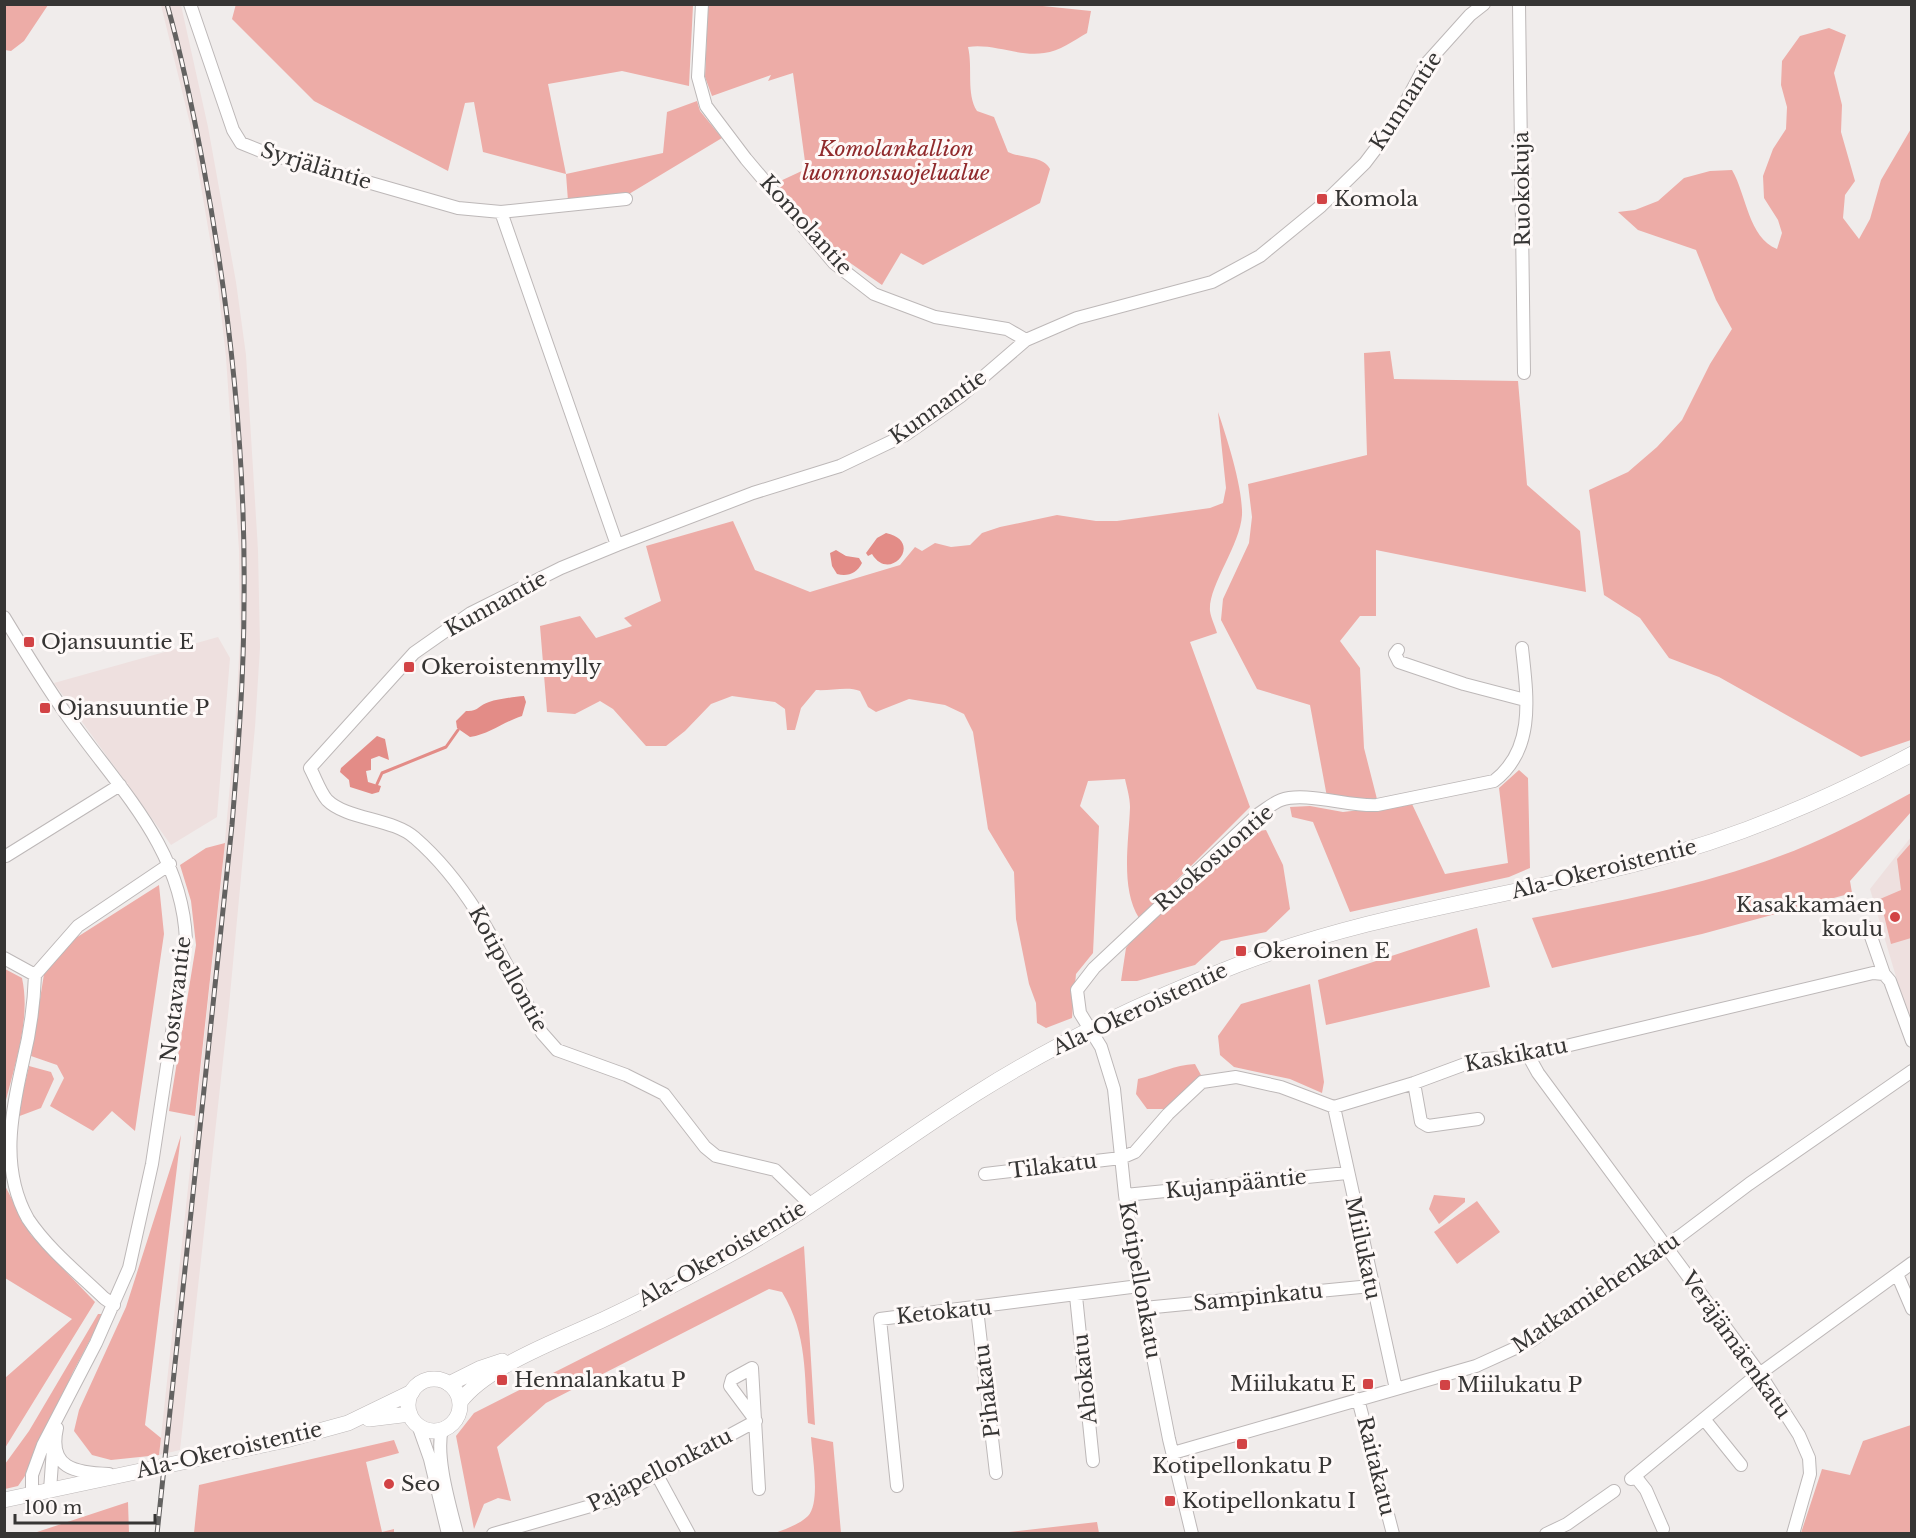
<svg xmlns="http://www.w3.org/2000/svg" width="1916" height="1538" viewBox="0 0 1916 1538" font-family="'Libre Baskerville',serif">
	<rect width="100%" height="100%" fill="#f0eceb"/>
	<path fill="#eee0df" d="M181 5 208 127 236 282 246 355 258 550 260 647 255 727 229 1006 180 1450 159 1455 222 874 235 728 240 640 239 550 226 357 218 286 191 128 161 5Z
		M218 637 230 658 217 817 171 845 54 683Z
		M1911 837V1018L1902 997 1870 889Z"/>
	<path fill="#edaca7" d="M5 4 48 5 24 41 11 51 5 50Z
		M236 4 693 5 689 86 622 71 548 84 566 174 663 153 667 112 697 101 700 111 722 138 624 197 568 201 566 174 483 152 474 102 465 103 448 171 314 101 232 19Z
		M1033 5 1091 11 1087 33C1073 41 1060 51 1044 53 1019 57 993 43 968 47 973 68 966 94 977 111L994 117 1008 152C1022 159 1042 155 1050 169L1040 203 923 265 901 253 882 285 843 258 776 183 806 169 793 73 768 81 771 75 712 96 705 77 708 5Z
		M1829 28 1846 35 1834 73 1842 105 1841 132 1855 181 1845 195 1843 218 1859 239 1870 219 1881 180 1912 127 1911 740 1861 757 1719 677 1669 658 1640 618 1604 595 1589 490 1628 472 1657 447 1682 420 1710 364 1732 329 1716 300 1696 250 1638 230 1618 212 1635 210 1658 201 1684 178 1710 171 1732 170C1747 196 1748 237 1777 249L1782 233 1778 220 1764 198 1763 176 1773 149 1786 129 1787 107 1781 85 1782 61 1800 36Z
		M1390 351 1394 379 1518 381 1527 485 1580 531 1586 592 1376 550V616H1360L1340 641 1360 668 1364 748 1377 799 1359 801 1327 797 1310 705 1257 689 1221 620 1223 599 1249 543 1252 517 1248 484 1367 455 1364 353Z
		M1218 412C1227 438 1243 488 1242 515 1240 546 1208 586 1210 611 1211 618 1215 626 1217 633L1190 642 1250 807 1139 918C1120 888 1129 841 1130 807 1130 798 1127 788 1125 779L1088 781 1080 806 1099 826 1093 953 1076 974 1072 1018 1046 1028 1037 1023 1036 1003 1029 984 1016 919 1014 872 988 829 973 732 964 714 945 705 909 699 876 712 868 707 860 691C848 686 831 691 816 690L801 708 795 730H787L785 709 775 702 732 696 711 704 685 731 666 746H646L613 709 600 701 575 714 547 712 540 626 580 616 596 638 632 626 624 618 661 601 646 546 733 521 755 570 810 592 900 565 915 547 922 551 935 543 951 547 970 545 982 533 1000 527 1057 515 1096 521H1117L1210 508 1223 503 1226 488Z
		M1519 770 1528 778 1530 868 1509 877 1350 912 1313 822 1292 817 1290 807 1310 806 1343 812 1412 804 1445 874 1508 863 1499 788Z
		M1911 793V812L1850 881 1852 893 1702 934 1552 968 1532 918C1626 900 1722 882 1810 844 1845 829 1878 811 1911 793Z
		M1266 830 1283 865 1290 909 1266 932 1221 941 1195 965 1137 981H1121L1126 948 1138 932 1251 832Z
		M225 843 195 1116 169 1111 196 945 191 901 180 865 206 848Z
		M1911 843V938L1891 944 1880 899 1901 890 1897 859Z
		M159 885 164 934 135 1131 112 1111 93 1131 50 1106 64 1078 57 1065 31 1056 44 974 71 941Z
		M1477 928 1490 987 1326 1025 1318 980Z
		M5 969 22 978C31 1019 15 1064 5 1104Z
		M1310 984 1324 1082 1322 1093 1290 1079 1234 1067 1220 1055 1218 1036 1241 1004Z
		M1195 1064 1201 1075 1164 1109H1147L1136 1094 1138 1079C1159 1074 1174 1065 1195 1064Z
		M29 1066 51 1072 54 1079 41 1108 17 1117Z
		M181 1135 145 1425 161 1438 159 1455 111 1460 92 1455 74 1431 79 1410 126 1307Z
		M4 1184 31 1235 95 1302 5 1448V1378L72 1319 5 1278Z
		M1434 1195 1465 1198V1202L1439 1224 1429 1209Z
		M1477 1201 1500 1232 1457 1264 1434 1232Z
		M804 1246 815 1425 808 1423C804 1375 808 1335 782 1292L769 1289 546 1403 497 1447 511 1501 498 1498 484 1504 474 1529 456 1436 474 1413Z
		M98 1314H102L100 1321 73 1372 27 1473 18 1486 5 1489V1464L29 1431Z
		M1911 1425V1533H1801L1822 1469 1850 1475 1863 1441Z
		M811 1437 833 1442 841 1533H775C786 1529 800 1524 808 1516 821 1502 812 1456 811 1437Z
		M394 1440 399 1453 366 1462 382 1532 394 1529V1533H194L199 1485Z
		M128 1502 129 1533H34Z
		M1097 1522 1099 1533H1000Z"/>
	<path fill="#e38c87" d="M886 533C925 541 890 584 872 554L868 556 866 553 877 538Z
		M836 550 846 556 859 558 862 563C857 573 848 577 837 574L832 566 830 553Z
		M524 696 526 702 522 716C503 722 490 734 470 737L457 728 456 721 466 711C478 712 479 705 489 702 498 699 513 697 524 696Z
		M377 736 385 739 389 760 379 756 371 759V770L366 771 368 782 381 786 379 792 372 794 350 787 349 780 340 772 341 768Z"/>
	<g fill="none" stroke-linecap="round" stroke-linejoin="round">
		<path stroke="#e38c87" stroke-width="3" d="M377 784 382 773 446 747 458 730"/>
		<defs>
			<path id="minor" d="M190 4 233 130 241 143 266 153 458 208 501 212 626 199
				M702 4 698 77 706 106 746 159 834 263 874 294 935 317 1007 329 1026 340
				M1519 4 1524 373
				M501 212 617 545
				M4 617C24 650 44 683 66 714 117 787 182 846 186 940L152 1164 129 1268 96 1343 43 1445 32 1475V1494
				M1398 650 1395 654 1399 662 1464 684 1525 700
				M6 856 120 785
				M1868 928 1884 974 1890 981 1912 1041
				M4 958 35 975C34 1003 30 1033 23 1061 11 1115 0 1169 28 1219 48 1249 78 1273 104 1298L114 1305
				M35 975 78 926 170 864
				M1528 1055 1538 1073 1760 1374 1799 1435 1809 1458 1810 1474 1793 1534
				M1414 1083 1421 1122 1428 1126 1478 1119
				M1334 1107 1396 1389
				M985 1174 1121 1158 1135 1152 1168 1114 1202 1082 1236 1077 1281 1087 1334 1107 1414 1083 1476 1060 1528 1055 1873 973 1884 974
				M1125 1195 1347 1173
				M810 1204 775 1170 716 1156 705 1147 664 1094 626 1075 557 1050 542 1033C506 965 475 890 415 838 393 818 347 820 327 800 320 792 315 777 310 768L414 653 471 613 561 568 617 545 753 493 840 466 905 435 961 396 1026 340 1077 318 1212 282 1260 256 1321 206 1365 163 1393 126 1426 64 1470 15 1484 4
				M1897 1274 1912 1309
				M1076 1296 1093 1461
				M1144 1308 1371 1286
				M977 1309 996 1473
				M1358 1399 1393 1534
				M1704 1419 1741 1465
				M756 1421 730 1386 732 1379 752 1368 759 1489
				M418 1425 430 1459 448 1534
				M57 1428C48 1468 75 1473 109 1474
				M442 1429C435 1457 450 1506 457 1534
				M1173 1453 1476 1366 1531 1341 1680 1236 1749 1184 1912 1071
				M657 1475 689 1534
				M1635 1476 1646 1490 1663 1529
				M1631 1479 1751 1380 1912 1263
				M897 1486 880 1319 1139 1286
				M50 1490 53 1449
				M493 1534 608 1501 756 1421
				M1192 1534 1169 1439 1139 1286 1125 1195 1114 1089 1101 1047 1080 1013 1077 990 1094 968 1257 815C1265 810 1273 803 1281 800 1305 791 1350 807 1377 805L1494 781C1536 749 1527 695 1522 648
				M1546 1534 1567 1524 1614 1491"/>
			<path id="major" d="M408 1405a26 26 0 1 1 52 0a26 26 0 1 1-52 0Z
				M449 1384 481 1368 502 1361
				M460 1402C488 1364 570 1336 613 1315 649 1298 685 1279 720 1260 810 1211 891 1147 977 1093 1059 1041 1147 1000 1237 965 1368 914 1508 897 1643 862 1737 838 1826 800 1912 754
				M369 1419 410 1414
				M4 1500 286 1440 348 1423 412 1392"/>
		</defs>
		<use href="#minor" stroke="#bdb8b8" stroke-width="14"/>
		<use href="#major" stroke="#bdb8b8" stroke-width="16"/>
		<use href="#minor" stroke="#fff" stroke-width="12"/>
		<use href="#major" stroke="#fff" stroke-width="15"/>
		<defs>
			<path id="rail" d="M157 1534 232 825C238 751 244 677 244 603 246 456 230 308 203 164 193 111 182 57 167 4"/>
		</defs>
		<use href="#rail" stroke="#636261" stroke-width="5"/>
		<use href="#rail" stroke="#fef9f8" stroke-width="3" stroke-dasharray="9" stroke-linecap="butt"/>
	</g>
	<g fill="#d24345" stroke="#fef9f8" stroke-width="2">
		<rect x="1316" y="193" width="12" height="12" rx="3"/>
		<rect x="23" y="636" width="12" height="12" rx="3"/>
		<rect x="403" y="661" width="12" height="12" rx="3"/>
		<rect x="39" y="702" width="12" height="12" rx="3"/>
		<circle cx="1895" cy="917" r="6"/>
		<rect x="1235" y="945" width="12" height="12" rx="3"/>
		<rect x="496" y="1374" width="12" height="12" rx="3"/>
		<rect x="1362" y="1378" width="12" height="12" rx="3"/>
		<rect x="1439" y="1379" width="12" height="12" rx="3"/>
		<rect x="1236" y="1438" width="12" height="12" rx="3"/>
		<circle cx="389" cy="1484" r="6"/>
		<rect x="1164" y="1495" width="12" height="12" rx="3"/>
	</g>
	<g text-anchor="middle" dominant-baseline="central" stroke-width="6" stroke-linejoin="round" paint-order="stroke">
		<g font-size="21" fill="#363534" stroke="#fef9f8">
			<text transform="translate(1406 101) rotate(-57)">Kunnantie</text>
			<text transform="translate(316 166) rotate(17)">Syrjäläntie</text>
			<text transform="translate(1522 189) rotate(-91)">Ruokokuja</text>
			<text transform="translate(806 225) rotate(48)">Komolantie</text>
			<text transform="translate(938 407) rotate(-35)">Kunnantie</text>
			<text transform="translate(496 604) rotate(-29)">Kunnantie</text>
			<text transform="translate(1214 858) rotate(-41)">Ruokosuontie</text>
			<text transform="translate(1604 869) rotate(-14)">Ala-Okeroistentie</text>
			<text transform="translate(508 969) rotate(61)">Kotipellontie</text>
			<text transform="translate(176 999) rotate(-83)">Nostavantie</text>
			<text transform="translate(1140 1009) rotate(-25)">Ala-Okeroistentie</text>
			<text transform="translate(1516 1055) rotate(-11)">Kaskikatu</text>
			<text transform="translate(1053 1166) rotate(-7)">Tilakatu</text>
			<text transform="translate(1236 1184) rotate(-6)">Kujanpääntie</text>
			<text transform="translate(1363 1248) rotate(78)">Miilukatu</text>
			<text transform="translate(722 1254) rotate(-30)">Ala-Okeroistentie</text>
			<text transform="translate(1140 1280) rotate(80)">Kotipellonkatu</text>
			<text transform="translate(1596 1293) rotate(-34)">Matkamiehenkatu</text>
			<text transform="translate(1258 1297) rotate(-6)">Sampinkatu</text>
			<text transform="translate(944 1312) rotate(-6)">Ketokatu</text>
			<text transform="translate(1736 1345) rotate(55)">Veräjämäenkatu</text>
			<text transform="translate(1085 1379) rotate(-96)">Ahokatu</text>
			<text transform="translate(987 1391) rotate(-97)">Pihakatu</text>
			<text transform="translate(229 1450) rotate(-13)">Ala-Okeroistentie</text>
			<text transform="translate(1376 1466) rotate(76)">Raitakatu</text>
			<text transform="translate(660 1470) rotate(-27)">Pajapellonkatu</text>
		</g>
		<g font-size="21" font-style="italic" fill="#902a2c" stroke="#fef9f8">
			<text x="896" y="149">Komolankallion<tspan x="896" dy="24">luonnonsuojelualue</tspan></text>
		</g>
		<g font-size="21" fill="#363534" stroke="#fef9f8" text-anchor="start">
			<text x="1334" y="199">Komola</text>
			<text x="41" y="642">Ojansuuntie E</text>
			<text x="421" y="667">Okeroistenmylly</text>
			<text x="57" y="708">Ojansuuntie P</text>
			<text x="1883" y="905" text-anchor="end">Kasakkamäen<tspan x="1883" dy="24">koulu</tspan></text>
			<text x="1253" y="951">Okeroinen E</text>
			<text x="514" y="1380">Hennalankatu P</text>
			<text x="1356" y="1384" text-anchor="end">Miilukatu E</text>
			<text x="1457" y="1385">Miilukatu P</text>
			<text x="1242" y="1466" text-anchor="middle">Kotipellonkatu P</text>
			<text x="401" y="1484">Seo</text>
			<text x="1182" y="1501">Kotipellonkatu I</text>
		</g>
	</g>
	<rect width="1916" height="1538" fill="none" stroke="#363534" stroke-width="12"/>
	<path d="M15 1514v9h140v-9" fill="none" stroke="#363534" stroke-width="3"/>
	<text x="24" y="1514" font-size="18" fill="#363534" stroke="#fef9f8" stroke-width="4.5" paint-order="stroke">100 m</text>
</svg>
